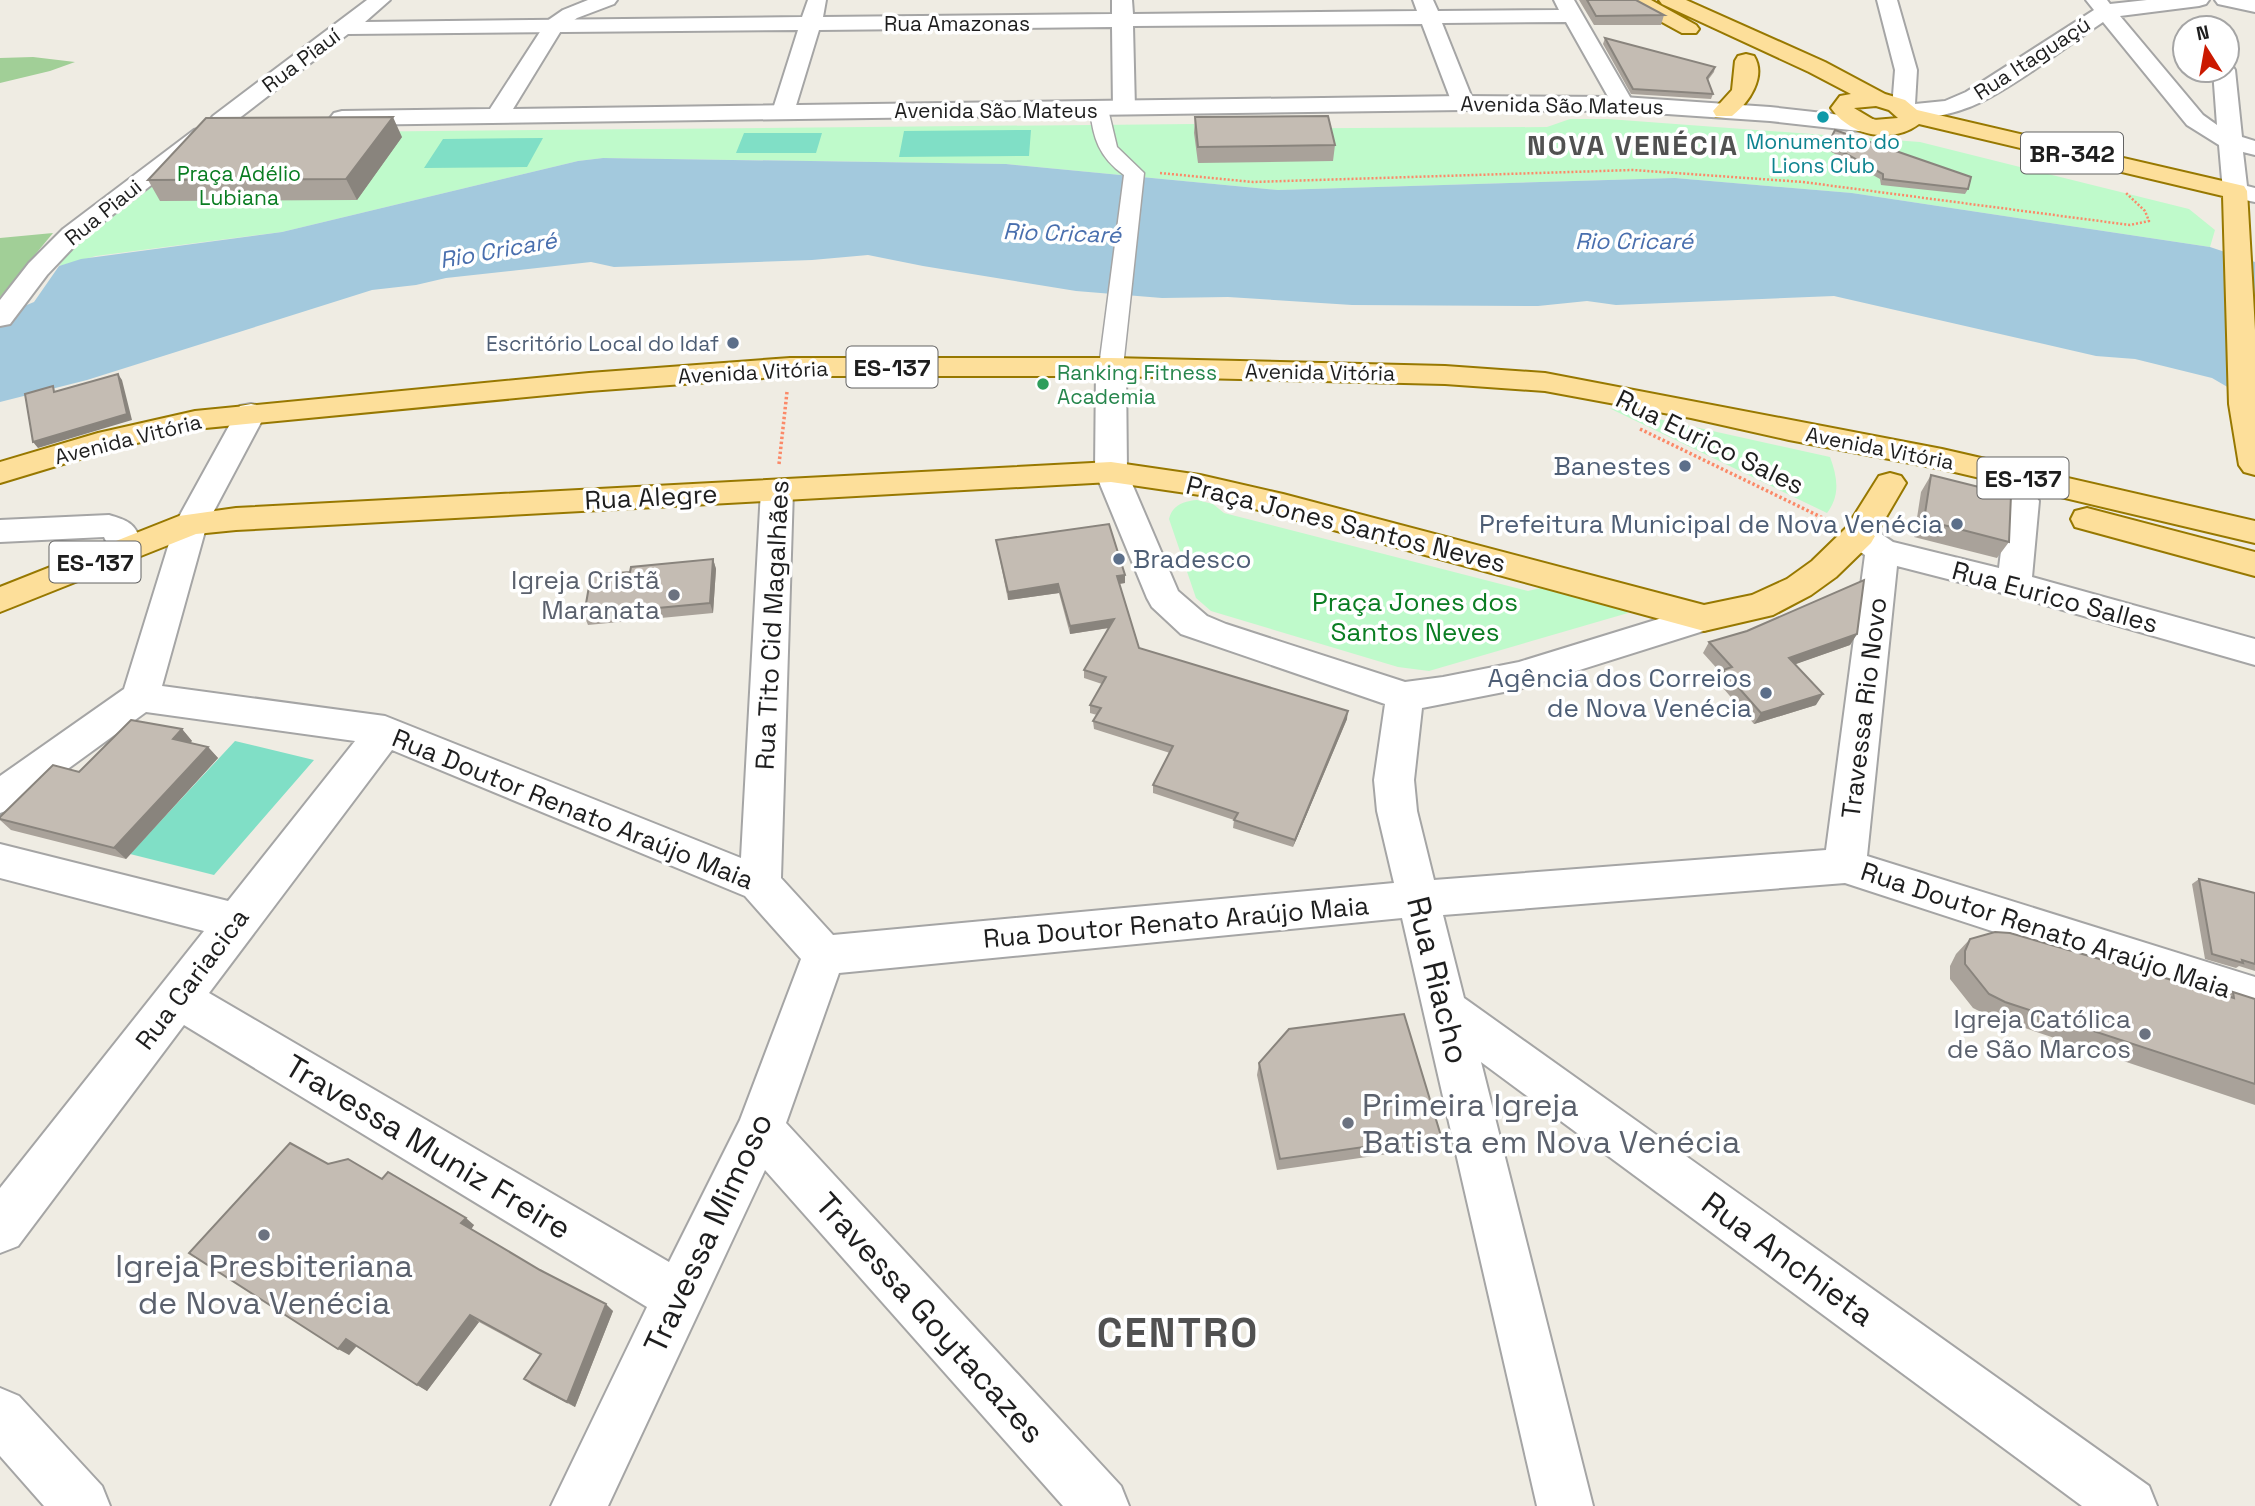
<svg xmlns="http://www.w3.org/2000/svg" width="2255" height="1506" viewBox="0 0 2255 1506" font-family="'Space Grotesk',sans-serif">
	<rect width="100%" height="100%" fill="#efece3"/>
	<path fill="#a1cf97" d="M33 57 75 62 50 71 0 83V58Z
		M53 233 0 297V238Z"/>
	<path fill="#bffacb" d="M1570 119H1608L1920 142 2189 209 2215 230 2210 247 1852 193 1675 178 1278 190 1006 164 603 158 578 161 282 232 96 256 59 266 72 247 214 133 1194 124 1195 129 1547 127Z
		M1609 408 1830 457C1837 476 1841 495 1827 513Z
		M1197 500 1213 504 1224 513 1528 591 1545 587 1622 608 1628 613 1429 671 1398 667 1211 611 1196 598 1169 519C1172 505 1184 501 1197 500Z"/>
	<path fill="#80dfc6" d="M1031 130 1029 156 899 157 904 131Z
		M744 133H822L816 153H736Z
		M543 138 527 167 424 168 443 139Z
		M235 741 314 760 214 875 130 854Z"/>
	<path fill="#a3c9dd" d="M603 158 1006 164 1278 190 1675 178 1852 193 2210 247 2255 262V403L2212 378 2135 359 2096 356 1834 296 1616 305 1587 301 1538 306 1352 305 1228 297 1162 298 1076 291 923 266 868 255 812 260 673 265 614 267 591 262 446 278 416 285 372 290 87 380 0 402V316L34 302 59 266 81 259 282 232 578 161Z"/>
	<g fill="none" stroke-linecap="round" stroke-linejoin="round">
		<defs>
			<path id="pedestrian" d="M1099 103 1108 109 1117 147 1144 173 1123 367 1119 372H1103L1099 367 1124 175C1099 157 1093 138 1090 109Z"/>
			<path id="minor" d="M367 0H390L365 22 802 17 808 0H826L823 17 1112 14V0H1132L1133 14 1417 11 1413 0H1433L1438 11 1559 10 1554 0H1574L1634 104 1631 109H1615L1566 22 1442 23 1474 103 1471 108H1455L1452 103 1422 24 1133 26 1135 109 1132 114H1116L1113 109 1112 27 819 30 794 112 791 117H775L772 112 798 30 348 34 229 126H213L209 121 213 116Z
				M1877 0H1897L1917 70 1915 104 1945 101 1966 92 2094 10 2086 0H2107L2110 4 2147 0H2209L2206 4 2199 6 2120 16 2203 115 2217 125 2213 70H2227V64L2232 65 2235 70 2242 137 2255 141V155L2243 152 2247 186 2255 188V202L2226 196 2223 191 2219 145 2187 125 2103 22C2065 47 2021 82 1981 102 1961 112 1906 129 1892 108L1895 70Z
				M2215 0H2255V12L2218 4Z
				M1111 358 1121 361 1126 367 1127 472 1178 591 1207 616 1226 624 1405 682 1443 677 1519 662 1704 605 1716 609 1722 618 1716 627 1519 689 1422 708 1414 780 1417 811 1434 880 1826 850 1865 555 1847 543 1842 535 1847 527 1859 524 1871 527 1893 542 1999 568 2007 501 2012 494 2023 490 2034 494 2039 501 2032 577 2255 639V665L2014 596 1897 566 1867 856 2255 977V1017L1845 883 1443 915 1464 998 2149 1486 2157 1506H2082L1481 1062 1593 1506H1537L1402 918 839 973 786 1123 1121 1486 1129 1506H1063L765 1170 608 1506H551L647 1307 184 1025 18 1246 0 1253V1188L204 931 0 878V844L228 901 355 741 146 712 14 808 0 813V776L124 689 175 524 240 406 251 404 262 406 266 413 207 524 162 686 385 716 741 858 761 490 766 483 777 480 788 483 793 490 781 878 833 935 1394 883 1377 811 1374 780 1385 704 1181 634 1152 607 1147 598 1095 472 1096 367 1101 361ZM392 750 745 896 801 959 740 1120 669 1262 209 993Z
				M0 1388 19 1396 102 1486 110 1506H44L0 1456Z"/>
			<path id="tertiary" d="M588 0H617L614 4 577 18 562 29 513 109 1463 96 1623 97 1770 107 1868 118 1876 120 1880 125 1876 130 1868 132 1770 121 1623 111 1463 110 342 125 334 123 330 118 334 113 342 111 490 109 547 21 563 10Z
				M202 128 210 130 214 135 210 140 81 239 47 275 10 324 0 326V300L29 263 63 229 194 130Z
				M109 515C126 520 136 523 140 541L130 560 118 563 106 560 101 552 106 541 104 537 0 542V520Z"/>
			<path id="primary" d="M1626 0H1651L1696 25 1699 29 1696 33H1682L1629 4Z
				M1659 0H1686L1825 62 1885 94 1905 100 1917 110 2244 186 2247 191 2255 330V475L2244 472 2239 465 2229 404 2223 196 1919 124C1891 145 1849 135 1831 108L1840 96 1851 94 1809 72 1662 4ZM1876 106 1889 110 1898 118 1874 120 1854 108Z
				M1746 54 1754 56C1767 77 1748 104 1732 116H1716L1713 111 1732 90 1735 61 1738 56Z
				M790 358H1111L1445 366 1545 373 1942 449 2255 521V543L1942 469 1789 440 1691 418 1545 391 1445 384 1111 376H790L589 391 195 429 116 448 0 483V462L98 433 195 411 589 373Z
				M1111 462 1200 475 1283 494 1704 605 1752 595 1787 579 1812 561 1847 527 1879 476 1890 473 1901 476 1906 483 1871 543 1836 577 1811 595 1773 615 1704 631 1282 516 1200 495 1111 482 236 530 196 534 0 612V587L179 516 236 508Z
				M2087 508 2255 552V576L2075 527 2071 519 2075 511Z"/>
		</defs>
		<use href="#pedestrian" stroke="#a5a5a5" stroke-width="3"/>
		<use href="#minor" stroke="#a5a5a5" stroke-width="4"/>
		<use href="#tertiary" stroke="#a5a5a5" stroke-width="4"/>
		<use href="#primary" stroke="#977800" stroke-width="4"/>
		<path stroke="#fb8968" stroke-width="2.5" stroke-dasharray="2 2" stroke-linecap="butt" d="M1160 173 1253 182 1633 170 1803 182 2130 225 2149 221 2145 211 2126 193"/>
		<path stroke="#fb8968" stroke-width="3.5" stroke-dasharray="2.5 2.5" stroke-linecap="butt" d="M1640 429 1827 520
			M779 464 787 392"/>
		<use href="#pedestrian" fill="#fff" fill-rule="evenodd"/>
		<use href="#minor" fill="#fff" fill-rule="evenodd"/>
		<use href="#tertiary" fill="#fff" fill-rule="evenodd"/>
		<use href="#primary" fill="#fddf9a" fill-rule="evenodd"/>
	</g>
	<path fill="#a9a29a" d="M1579 0H1636L1664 15 1661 25H1594Z
		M1605 38 1715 67 1714 72 1708 80 1713 94 1711 99 1631 94 1603 44Z
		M1195 117 1335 145 1333 161 1198 163 1194 133Z
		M1835 130 1968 189 1965 194 1881 185 1880 179 1826 149Z
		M402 137 357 200 160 201 148 180Z
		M1931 475 2009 542 1997 558 1914 537 1921 492Z
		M996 540 1125 583 1119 584 1139 648 1347 719 1293 847 1233 828 1234 820 1153 793V785L1170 753 1094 729 1093 721 1097 715 1090 713V705L1102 684 1084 678V670L1109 628 1070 634 1059 593 1008 600Z
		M713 559 716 569 713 613 588 625 584 615 630 572Z
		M1857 634 1850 645 1795 664 1816 705 1754 724 1717 681 1721 673 1703 653 1709 642Z
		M182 729 192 741 189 743 208 747 218 758 126 859 11 830 0 820V817L79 772Z
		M2199 879 2255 893V971L2239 966 2236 968 2205 959 2192 884Z
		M1970 939 2227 996 2233 992 2255 999V1105L1989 1016 1973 1008 1950 979V966L1956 954Z
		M1259 1063 1441 1136 1436 1147 1277 1170 1257 1075Z
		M328 1164 474 1225 471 1229 540 1270 613 1311 575 1407 532 1385 524 1379 540 1355 479 1322 427 1391 357 1346 349 1355Z"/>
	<path fill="#89847d" d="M393 117 402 137 357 200 346 179Z
		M118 374 122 380 132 420 38 448 33 442Z
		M713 559 716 569 713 613 710 603Z
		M1125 575V583L1117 584V576Z
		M1058 584 1059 593 1008 600V592Z
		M1114 619V627L1070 634V626Z
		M1857 634 1850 645 1782 669 1789 658Z
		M1823 694 1816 705 1754 724 1761 713Z
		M1348 711 1347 719 1293 847 1295 840Z
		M182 729 192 741 183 750 173 739Z
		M208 747 218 758 126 859 114 848Z
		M466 1218 474 1225 470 1231 461 1223Z
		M606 1304 613 1311 575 1407 567 1402Z
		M470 1315 479 1322 427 1391 417 1385Z
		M346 1339 357 1345 349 1355 338 1349Z"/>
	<path fill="#c4bcb3" stroke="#89847d" stroke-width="2" d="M1587 0H1636L1664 15 1596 16Z
		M1605 38 1715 67 1707 78 1713 94 1633 89Z
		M1328 116 1335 145 1198 147 1195 117Z
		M393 117 346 179 148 180 206 118Z
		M1835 130 1971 177 1968 189 1883 179V174L1828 144Z
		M118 374 127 414 33 442 25 394 53 386 54 392Z
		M1931 475 2011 495 2009 542 1924 520Z
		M1109 524 1125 575 1117 576 1139 648 1348 711 1295 840 1234 820 1238 813 1153 785 1173 746 1093 721 1101 708 1090 705 1106 677 1084 670 1114 619 1070 626 1058 584 1008 592 996 540Z
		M713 559 710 603 584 615 591 575 630 572 631 567Z
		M1864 580 1857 634 1789 658 1823 694 1761 713 1723 670 1732 667 1709 642 1747 631Z
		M131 720 182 729 173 739 208 747 114 848 0 819V817L53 765 79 772Z
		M2199 879 2255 893V964L2242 960 2243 963 2212 954Z
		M1995 932 2010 933 2234 998 2233 992 2255 999V1084L2005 1002 1989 994 1965 964V951L1970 939Z
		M1404 1014 1441 1136 1280 1159 1259 1063 1289 1029Z
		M290 1143 328 1164 348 1159 382 1179 388 1172 466 1218 461 1223 540 1270 606 1304 567 1402 524 1379 541 1354 470 1315 417 1385 346 1339 338 1349 189 1253Z"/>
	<circle fill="#0f9aa8" stroke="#fff" stroke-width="2.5" cx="1823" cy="117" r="7"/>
	<g fill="#5c6f8a" stroke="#fff" stroke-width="2.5">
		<circle cx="733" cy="343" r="7"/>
		<circle cx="1685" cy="466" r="7"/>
		<circle cx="1957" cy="524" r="7"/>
		<circle cx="1119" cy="559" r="7"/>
		<circle cx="1766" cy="693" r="7"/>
	</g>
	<circle fill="#2e9e5b" stroke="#fff" stroke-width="2.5" cx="1043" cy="384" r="7"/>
	<g fill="#6b7280" stroke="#fff" stroke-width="2.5">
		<circle cx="674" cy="595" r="7"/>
		<circle cx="2145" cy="1034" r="7"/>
		<circle cx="1348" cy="1123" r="7"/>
		<circle cx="264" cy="1235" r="7"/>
	</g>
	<g text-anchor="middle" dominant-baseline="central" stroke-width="7" stroke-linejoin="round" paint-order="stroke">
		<g font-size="21" fill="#1e1e1e" stroke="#fff">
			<text x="957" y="23">Rua Amazonas</text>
			<text transform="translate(2032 58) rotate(-33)">Rua Itaguaçú</text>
			<text transform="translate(301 60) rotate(-37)">Rua Piauí</text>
			<text transform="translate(1562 105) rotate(1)">Avenida São Mateus</text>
			<text x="996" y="110">Avenida São Mateus</text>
			<text transform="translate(103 212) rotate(-39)">Rua Piaui</text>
			<text transform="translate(753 372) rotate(-3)">Avenida Vitória</text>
			<text transform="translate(1320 372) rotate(1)">Avenida Vitória</text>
			<text transform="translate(128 439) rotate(-14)">Avenida Vitória</text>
			<text transform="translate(1880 448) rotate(11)">Avenida Vitória</text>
		</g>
		<g font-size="21" fill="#0d838f" stroke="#fff">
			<text x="1823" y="141">Monumento do<tspan x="1823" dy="24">Lions Club</tspan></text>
		</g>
		<g font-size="21" fill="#0a7d22" stroke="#fff">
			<text x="239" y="173">Praça Adélio<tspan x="239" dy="24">Lubiana</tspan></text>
		</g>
		<g font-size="21" fill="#4e5e75" stroke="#fff" text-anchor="end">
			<text x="719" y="343">Escritório Local do Idaf</text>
		</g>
		<g font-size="21" fill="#27864d" stroke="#fff" text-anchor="start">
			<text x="1057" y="372">Ranking Fitness<tspan x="1057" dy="24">Academia</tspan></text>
		</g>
		<g font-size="23" font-style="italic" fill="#496fae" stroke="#fff">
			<text transform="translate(1062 233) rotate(2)">Rio Cricaré</text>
			<text x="1634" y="241">Rio Cricaré</text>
			<text transform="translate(498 250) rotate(-10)">Rio Cricaré</text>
		</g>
		<g fill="#fff" stroke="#626262" stroke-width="2">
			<rect x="2021" y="132.5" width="102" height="41" rx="5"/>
			<rect x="846.5" y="346.5" width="91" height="41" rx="5"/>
			<rect x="1977.5" y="457.5" width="91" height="41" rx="5"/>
			<rect x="49.5" y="541.5" width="91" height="41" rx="5"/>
		</g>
		<g font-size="24" font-weight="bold" fill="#1e1e1e">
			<text x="2072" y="153">BR-342</text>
			<text x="892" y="367">ES-137</text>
			<text x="2023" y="478">ES-137</text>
			<text x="95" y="562">ES-137</text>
		</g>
		<g font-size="26" fill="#1e1e1e" stroke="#fff">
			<text transform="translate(1710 442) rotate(26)">Rua Eurico Sales</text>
			<text transform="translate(651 497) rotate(-3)">Rua Alegre</text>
			<text transform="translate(1346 524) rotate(14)">Praça Jones Santos Neves</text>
			<text transform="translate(2055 597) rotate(15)">Rua Eurico Salles</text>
			<text transform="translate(772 625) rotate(-87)">Rua Tito Cid Magalhães</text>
			<text transform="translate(1864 708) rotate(-83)">Travessa Rio Novo</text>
			<text transform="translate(573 809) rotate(22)">Rua Doutor Renato Araújo Maia</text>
			<text transform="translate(1176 922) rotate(-5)">Rua Doutor Renato Araújo Maia</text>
			<text transform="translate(2046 930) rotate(18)">Rua Doutor Renato Araújo Maia</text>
			<text transform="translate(192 979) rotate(-53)">Rua Cariacica</text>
		</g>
		<g font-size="26" fill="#4e5e75" stroke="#fff" text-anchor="end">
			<text x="1671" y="466">Banestes</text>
			<text x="1943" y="524">Prefeitura Municipal de Nova Venécia</text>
			<text x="1133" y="559" text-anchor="start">Bradesco</text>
			<text x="1752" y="678">Agência dos Correios<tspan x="1752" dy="30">de Nova Venécia</tspan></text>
		</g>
		<g font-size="26" fill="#5b616d" stroke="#fff" text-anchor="end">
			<text x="660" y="580">Igreja Cristã<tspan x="660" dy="30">Maranata</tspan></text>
			<text x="2131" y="1019">Igreja Católica<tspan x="2131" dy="30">de São Marcos</tspan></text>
		</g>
		<g font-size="26" fill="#0a7d22" stroke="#fff">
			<text x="1415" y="602">Praça Jones dos<tspan x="1415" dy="30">Santos Neves</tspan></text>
		</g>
		<g font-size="28" font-weight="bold" letter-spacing="2" fill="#515151" stroke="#fff">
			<text x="1633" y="145">NOVA VENÉCIA</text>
		</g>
		<g font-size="32" fill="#1e1e1e" stroke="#fff">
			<text transform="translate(1438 980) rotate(76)">Rua Riacho</text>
			<text transform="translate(428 1147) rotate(31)">Travessa Muniz Freire</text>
			<text transform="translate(708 1233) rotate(-65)">Travessa Mimoso</text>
			<text transform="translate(1788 1259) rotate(36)">Rua Anchieta</text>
			<text transform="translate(930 1318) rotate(48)">Travessa Goytacazes</text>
		</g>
		<g font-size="32" fill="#5b616d" stroke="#fff" text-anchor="start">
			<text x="1362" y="1105">Primeira Igreja<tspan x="1362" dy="37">Batista em Nova Venécia</tspan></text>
			<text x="264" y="1266" text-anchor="middle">Igreja Presbiteriana<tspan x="264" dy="37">de Nova Venécia</tspan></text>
		</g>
		<g font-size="40" font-weight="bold" letter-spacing="2" fill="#515151" stroke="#fff">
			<text x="1178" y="1333">CENTRO</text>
		</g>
	</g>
	<g transform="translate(2206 49) rotate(349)"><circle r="33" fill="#ffffff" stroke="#a5a5a5" stroke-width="2"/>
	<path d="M0-5L12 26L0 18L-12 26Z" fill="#cb1900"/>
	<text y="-10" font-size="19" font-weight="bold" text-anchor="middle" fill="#1e1e1e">N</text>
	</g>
</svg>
